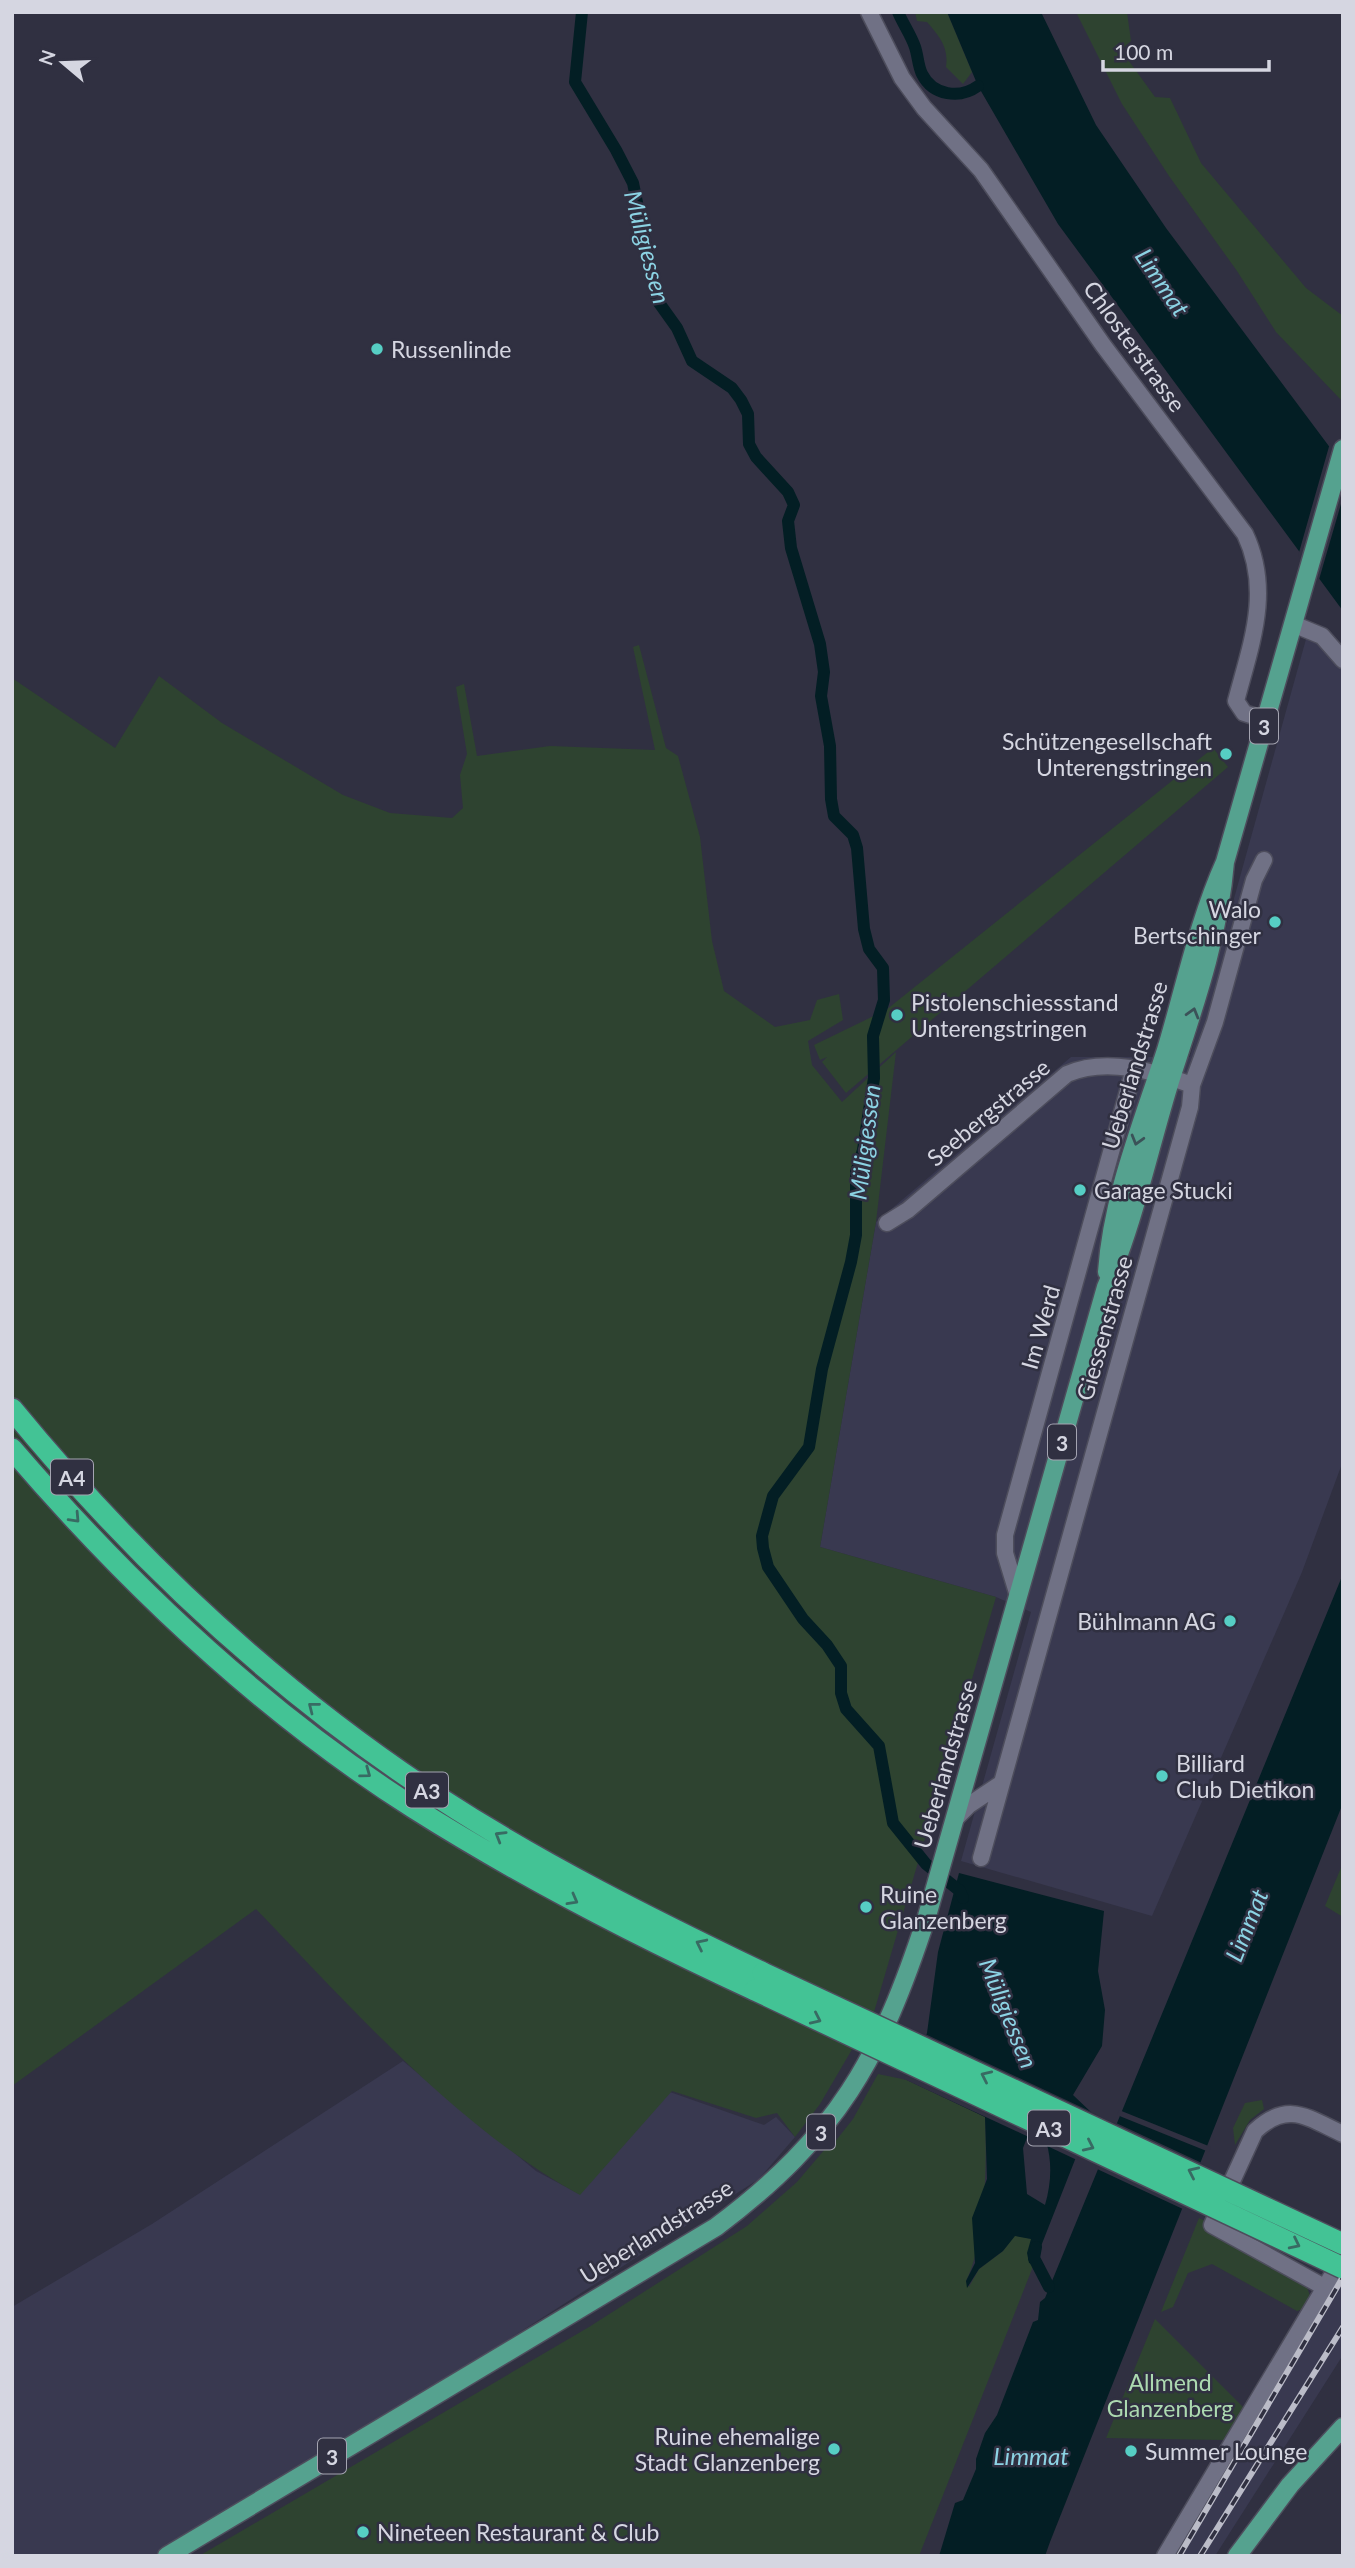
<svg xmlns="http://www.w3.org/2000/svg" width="1355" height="2568" viewBox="0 0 1355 2568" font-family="Lato,sans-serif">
	<rect width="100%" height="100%" fill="#303041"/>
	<path fill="#393950" d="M1308 632 1343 662V1461L1302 1572 1152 1916 961 1861 1031 1612 996 1597 820 1547 876 1222 1071 1057H1190Z
		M403 2061 536 2171 579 2194 667 2091 764 2125 776 2117 795 2137 759 2179 253 2503 165 2556H12V2307L152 2224Z
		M1343 2264V2355L1215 2556H1170Z"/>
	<path fill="#2e4330" d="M915 12H947L972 72 963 84 946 67C949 47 939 36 927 22L917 21Z
		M1076 12H1127L1131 41 1121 50 1155 97 1170 98 1201 163 1306 288 1343 316V402L1276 332 1237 271 1169 176 1122 104Z
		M639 645 666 748 678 756 700 837 712 941 724 991 775 1027 810 1020 817 1000 839 994 843 1020 808 1041 812 1065 842 1102 896 1052 876 1222 820 1547 996 1597 874 2012 820 2104 795 2137 777 2113 756 2118 672 2091 580 2195C456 2127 353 2009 256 1909L12 2086V678L115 748 159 676 222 723 343 795 390 813 452 818 463 808 460 775 467 754 456 687 464 684 477 756 550 746 655 750 633 647Z
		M1213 748 1228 767 846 1093 822 1062 827 1057 820 1060 814 1045 886 1010Z
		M1343 1863V1917L1325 1906Z
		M878 2074 907 2080 985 2117C987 2162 986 2241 966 2281L969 2287 979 2269 1003 2251 1015 2235 1032 2239 1029 2263 1034 2264 919 2556H199L589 2327 747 2226 797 2182 831 2142 834 2143 853 2119Z
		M1262 2100 1264 2109 1250 2120 1235 2145 1233 2128 1245 2103Z
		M1199 2218 1205 2221 1207 2228 1307 2287 1310 2296 1303 2309 1297 2311 1212 2264 1188 2273 1173 2307 1161 2312Z
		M1155 2319 1244 2408 1225 2440 1106 2438Z"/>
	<path fill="#031e24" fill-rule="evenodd" d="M947 12H1041L1096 125 1166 228 1343 465V611L1058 224 978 86Z
		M1343 1574V1803L1050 2542 1045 2556H939L955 2503 963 2500 976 2469V2459L985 2433 997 2415 1033 2322 1038 2320 1040 2302 1045 2298Z
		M959 1873 1104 1911 1098 1971 1105 2010 1102 2046 1073 2095 1093 2114 1034 2264 1029 2263 1027 2253 1031 2239 1015 2236 1003 2251 979 2269 967 2288 966 2281 975 2263 972 2218 987 2179 985 2117 907 2080 927 2033 938 1952ZM1035 2117C1052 2144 1054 2174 1045 2205L1027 2194 1023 2148Z"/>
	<path fill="#303041" d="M1330 443 1343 459V497L1318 583 1298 556Z
		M923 2033 1096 2114 1077 2160 1045 2145 1037 2121 1031 2138 904 2079Z
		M1119 2110 1211 2147 1209 2152 1117 2115Z
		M1114 2122 1204 2164 1185 2210 1095 2168Z"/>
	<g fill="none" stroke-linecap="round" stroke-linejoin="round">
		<path stroke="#031e24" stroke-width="12" d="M582 12 575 82 616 150 633 183 657 300 677 328 692 361 732 388 741 400 748 414 749 444 756 457 788 492 794 505 788 521 791 548 820 644 824 672 821 696 830 746 831 799 834 816 853 835 857 848 864 929 869 949 883 968 884 1000 873 1036 874 1078 863 1150 856 1172V1235L851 1262 822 1369 809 1447 773 1496 762 1536 763 1548 768 1567 803 1619 827 1645 841 1666V1693L846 1709 879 1746 893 1823 926 1864 960 1891 963 1898
			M898 12C903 24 911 35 915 47 918 56 918 66 922 74 933 96 960 99 978 86
			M1036 2247 1034 2258 1049 2287"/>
		<defs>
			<path id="minor" d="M869 12 902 78 924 108 981 170 1103 345 1245 534C1272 591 1251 644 1236 701L1244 713 1266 720
				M1293 624 1322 636 1343 660
				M1192 1085 1215 1022 1254 880 1264 860
				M887 1223 908 1210 1067 1074C1106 1057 1153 1071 1192 1085L1190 1107 981 1858
				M1018 1596 1005 1553V1535L1134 1069
				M956 1818 969 1805 999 1785
				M1324 2287 1212 2225 1255 2131C1288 2100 1308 2118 1343 2134
				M1165 2556 1343 2257"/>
			<path id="major" d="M1107 1272C1112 1196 1143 1122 1166 1050 1185 987 1198 922 1225 862L1343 449
				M167 2556 716 2227C838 2135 880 2060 927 1916L1106 1287C1135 1220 1149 1148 1171 1078 1194 1007 1219 937 1225 862
				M1237 2556 1290 2485 1343 2427"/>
			<path id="highway" d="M12 1409C135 1559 279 1693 441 1799 544 1866 653 1920 763 1973
				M12 1449C128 1584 263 1712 414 1808 523 1877 638 1936 755 1990"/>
		</defs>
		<use href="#minor" stroke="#4d4d5c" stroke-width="19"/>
		<use href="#major" stroke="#4d4d5c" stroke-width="21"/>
		<use href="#highway" stroke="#4d4d5c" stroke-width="24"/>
		<use href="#minor" stroke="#707185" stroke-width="16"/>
		<use href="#major" stroke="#55a28f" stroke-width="18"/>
		<use href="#highway" stroke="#43c395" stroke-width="21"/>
		<defs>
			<path id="rail" d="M1179 2556 1343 2277
				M1200 2556 1343 2327"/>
		</defs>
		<use href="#rail" stroke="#bbbcc8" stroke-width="6"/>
		<use href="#rail" stroke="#303041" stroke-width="3.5" stroke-dasharray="10" stroke-linecap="butt"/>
		<defs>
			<path id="highway-bridge" d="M763 1973 1343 2244
				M755 1990 1343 2268"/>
		</defs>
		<use href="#highway-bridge" stroke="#4d4d5c" stroke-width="24" stroke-linecap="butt"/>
		<use href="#highway-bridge" stroke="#43c395" stroke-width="21"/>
	</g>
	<defs><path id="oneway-chevron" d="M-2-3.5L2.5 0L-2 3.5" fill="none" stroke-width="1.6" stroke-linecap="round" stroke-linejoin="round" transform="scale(1.75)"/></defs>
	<g stroke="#3b5258">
		<use href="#oneway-chevron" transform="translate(1193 1013) rotate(-74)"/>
		<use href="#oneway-chevron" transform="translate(1137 1140) rotate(106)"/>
	</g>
	<g stroke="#386b63">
		<use href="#oneway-chevron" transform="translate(75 1518) rotate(47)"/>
		<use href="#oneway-chevron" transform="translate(313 1707) rotate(-142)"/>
		<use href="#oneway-chevron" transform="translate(366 1773) rotate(36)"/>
		<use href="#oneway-chevron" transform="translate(500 1836) rotate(-149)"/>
		<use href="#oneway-chevron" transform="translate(573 1900) rotate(29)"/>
		<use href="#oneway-chevron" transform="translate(701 1944) rotate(-154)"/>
		<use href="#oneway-chevron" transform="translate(816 2019) rotate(25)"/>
		<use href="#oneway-chevron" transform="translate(986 2076) rotate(-155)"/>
		<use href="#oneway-chevron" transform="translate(1089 2146) rotate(25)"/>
		<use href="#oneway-chevron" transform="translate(1193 2172) rotate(-155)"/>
		<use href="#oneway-chevron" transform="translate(1295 2244) rotate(26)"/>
	</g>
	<g fill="#56cec4" stroke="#303041" stroke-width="2.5">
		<circle cx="377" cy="349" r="7"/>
		<circle cx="1226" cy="754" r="7"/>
		<circle cx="1275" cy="922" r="7"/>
		<circle cx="897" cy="1015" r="7"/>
		<circle cx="1080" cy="1190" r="7"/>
		<circle cx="1230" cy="1621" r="7"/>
		<circle cx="1162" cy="1776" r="7"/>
		<circle cx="866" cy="1907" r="7"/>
		<circle cx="834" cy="2449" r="7"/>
		<circle cx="1131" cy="2451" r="7"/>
		<circle cx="363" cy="2532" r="7"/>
	</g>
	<g text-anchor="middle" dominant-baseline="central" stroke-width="5" stroke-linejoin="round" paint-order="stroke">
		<g fill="#303041" stroke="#a4a4b1" stroke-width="2">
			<rect x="1250" y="708.5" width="28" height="35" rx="5"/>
			<rect x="1048" y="1424.5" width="28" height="35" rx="5"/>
			<rect x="51" y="1459.5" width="42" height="35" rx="5"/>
			<rect x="406" y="1772.5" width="42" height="35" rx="5"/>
			<rect x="1028" y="2110.5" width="42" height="35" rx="5"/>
			<rect x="807" y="2114.5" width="28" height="35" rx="5"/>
			<rect x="318" y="2438.5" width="28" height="35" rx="5"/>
		</g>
		<g font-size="21" font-weight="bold" fill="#d5d6e1">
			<text x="1264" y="726">3</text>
			<text x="1062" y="1442">3</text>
			<text x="72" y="1477">A4</text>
			<text x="427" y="1790">A3</text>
			<text x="1049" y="2128">A3</text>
			<text x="821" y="2132">3</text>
			<text x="332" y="2456">3</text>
		</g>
		<g font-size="23" fill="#d5d6e1" stroke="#303041">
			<text transform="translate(1135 346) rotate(54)">Chlosterstrasse</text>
			<text transform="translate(1134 1065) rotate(-73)">Ueberlandstrasse</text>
			<text transform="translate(988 1112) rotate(-40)">Seebergstrasse</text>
			<text transform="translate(1040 1327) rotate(-74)">Im Werd</text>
			<text transform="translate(1104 1328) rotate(-74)">Giessenstrasse</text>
			<text transform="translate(945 1764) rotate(-74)">Ueberlandstrasse</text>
			<text transform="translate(656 2231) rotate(-32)">Ueberlandstrasse</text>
		</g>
		<g font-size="23" fill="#d5d6e1" stroke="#303041" text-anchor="start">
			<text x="391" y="349">Russenlinde</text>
			<text x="1212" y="741" text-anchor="end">Schützengesellschaft<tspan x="1212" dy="26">Unterengstringen</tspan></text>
			<text x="1261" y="909" text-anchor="end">Walo<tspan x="1261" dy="26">Bertschinger</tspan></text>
			<text x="911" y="1002">Pistolenschiessstand<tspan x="911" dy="26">Unterengstringen</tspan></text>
			<text x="1094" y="1190">Garage Stucki</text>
			<text x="1216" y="1621" text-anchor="end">Bühlmann AG</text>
			<text x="1176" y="1763">Billiard<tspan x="1176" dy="26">Club Dietikon</tspan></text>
			<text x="880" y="1894">Ruine<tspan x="880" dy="26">Glanzenberg</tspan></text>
			<text x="820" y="2436" text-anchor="end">Ruine ehemalige<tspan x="820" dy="26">Stadt Glanzenberg</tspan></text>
			<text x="1145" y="2451">Summer Lounge</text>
			<text x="377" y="2532">Nineteen Restaurant &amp; Club</text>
		</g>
		<g font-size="23" fill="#acd9b0" stroke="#303041">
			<text x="1170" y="2382">Allmend<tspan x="1170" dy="26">Glanzenberg</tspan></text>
		</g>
		<g font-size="24" font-style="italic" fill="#8cd3e4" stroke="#303041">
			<text transform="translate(648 247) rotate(75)">Müligiessen</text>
			<text transform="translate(1163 282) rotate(56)">Limmat</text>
			<text transform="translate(864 1142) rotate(-83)">Müligiessen</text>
			<text transform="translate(1246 1925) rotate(-68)">Limmat</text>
			<text transform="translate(1009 2013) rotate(68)">Müligiessen</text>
			<text x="1031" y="2455">Limmat</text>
		</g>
	</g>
	<rect width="1355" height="2568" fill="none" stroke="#d5d6e1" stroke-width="28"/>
	<g transform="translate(63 63) rotate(289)" stroke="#303041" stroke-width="5" paint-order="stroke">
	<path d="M0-5L12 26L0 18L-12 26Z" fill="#d5d6e1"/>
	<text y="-10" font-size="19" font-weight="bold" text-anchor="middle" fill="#d5d6e1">N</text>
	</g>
	<path d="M1103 60v10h166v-10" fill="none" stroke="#d5d6e1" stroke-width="3.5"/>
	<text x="1114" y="60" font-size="21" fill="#d5d6e1" stroke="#303041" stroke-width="5" paint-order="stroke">100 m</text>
</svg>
